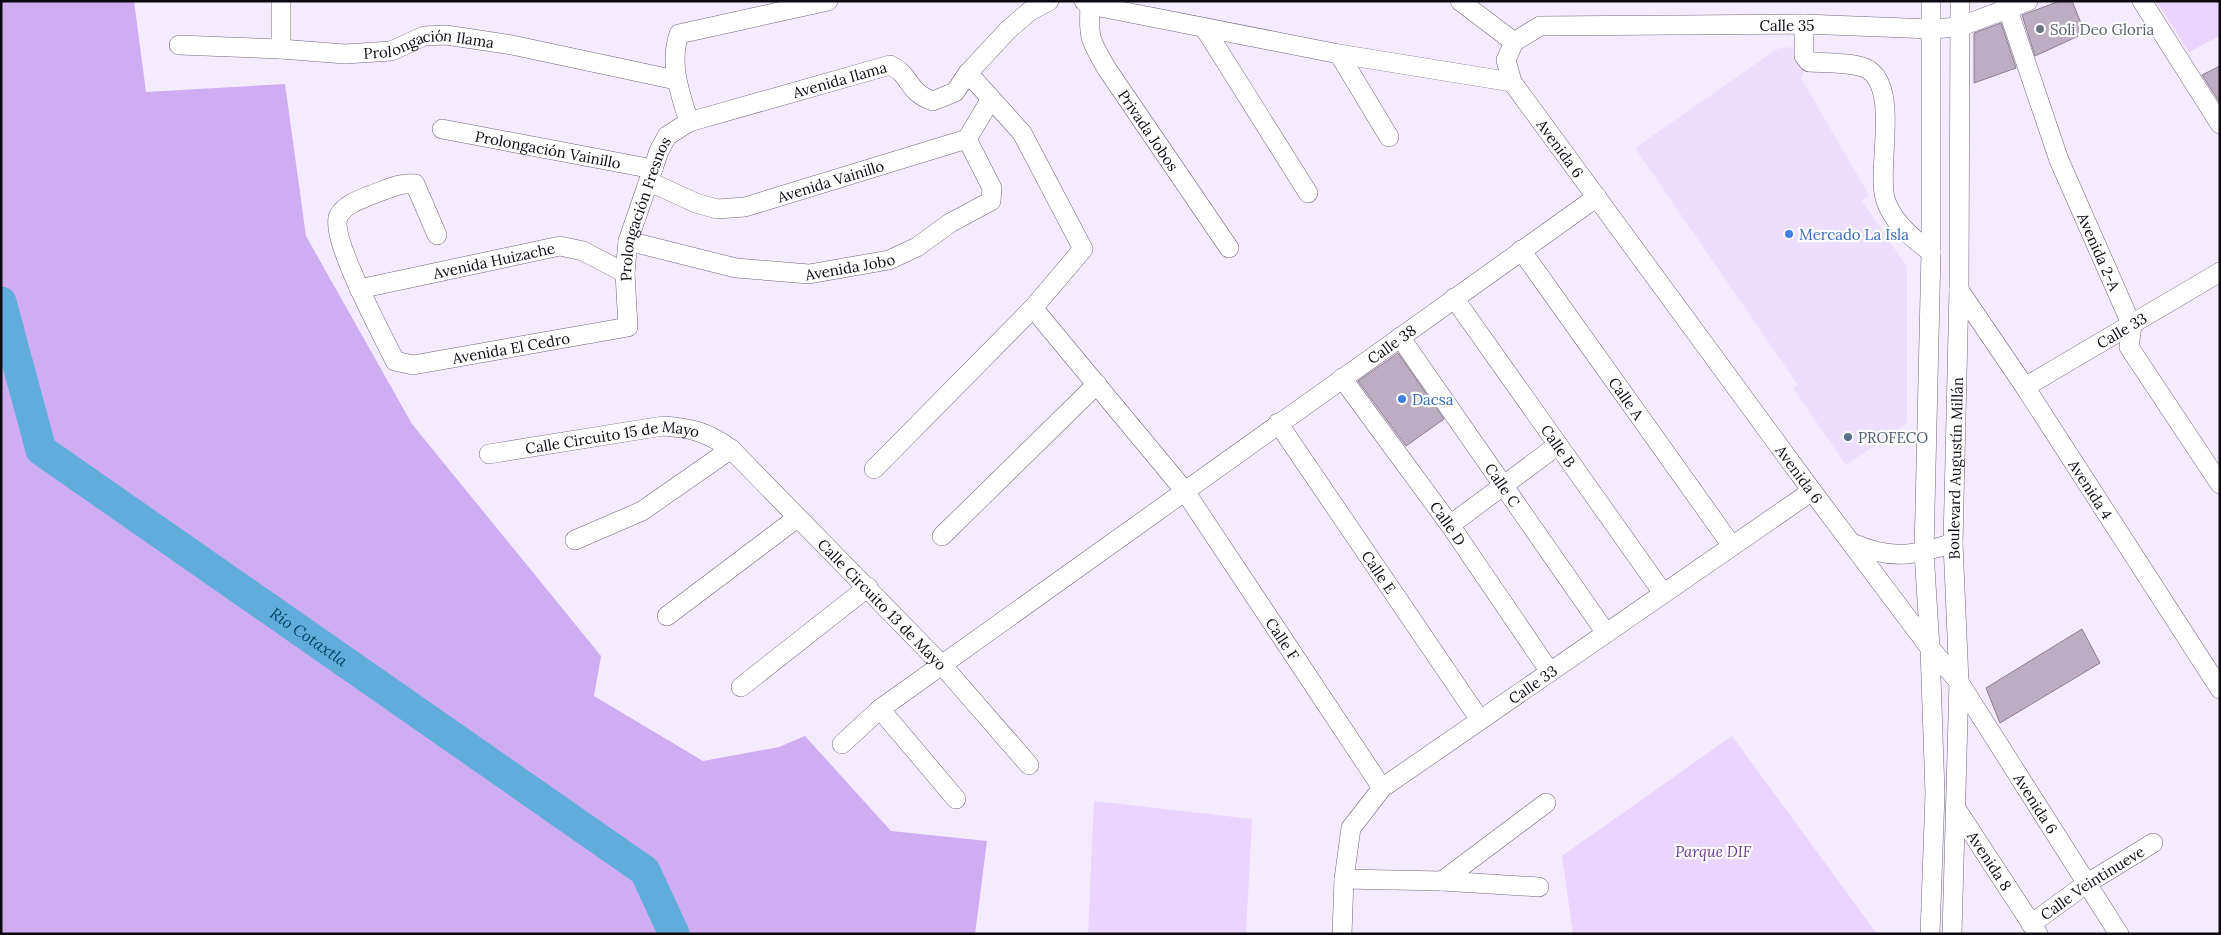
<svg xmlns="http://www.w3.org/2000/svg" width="2221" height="935" viewBox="0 0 2221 935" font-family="Lora,serif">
	<rect width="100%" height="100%" fill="#f4ebff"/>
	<path fill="#eddefd" d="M1786 47 1795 49 1806 69 1801 78 1869 195 1862 201 1907 267V423L1846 465 1793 388 1798 385 1635 148 1777 49Z"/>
	<path fill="#e9d5fe" d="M2156 1H2220V36L2189 52Z
		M1732 736 1877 934H1573L1562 856Z
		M1094 801 1252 819 1246 934H1088Z"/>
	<path fill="#cfadf2" d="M1 1H134L146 92 285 84 306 236 412 424 601 656 594 696 703 761 779 747 805 736 891 831 987 841 975 934H1Z"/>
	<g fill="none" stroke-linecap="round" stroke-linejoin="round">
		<path stroke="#60addb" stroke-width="31" id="s1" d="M1 302 41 450 645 871 674 934"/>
	</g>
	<path fill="#bdadc3" stroke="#8c7e92" d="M2060 1H2072L2085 33 2035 56 2022 15Z
		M2001 23 2016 68 1974 83V33Z
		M2220 66V103L2202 75Z
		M1398 353 1444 419 1406 446 1358 381Z
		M2082 629 2100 663 2000 723 1986 688Z"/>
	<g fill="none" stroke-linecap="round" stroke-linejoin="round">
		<defs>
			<g id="minor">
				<path d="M281 1V49"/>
				<path d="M1084 1 1090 5 1339 54 1512 82"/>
				<path id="s2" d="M1090 1C1089 38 1088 37 1107 69L1229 248"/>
				<path d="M1460 1 1514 42"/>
				<path id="s3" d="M2005 1 2059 160 2132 326 2129 347 2220 484"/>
				<path id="s4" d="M2028 1 1959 27 1931 29 1804 24 1540 26 1514 42 1506 60 1512 82 1812 491 1930 648 1959 682 2119 934"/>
				<path d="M2142 1 2220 124"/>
				<path d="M1804 24V56L1809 62C1824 63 1857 62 1869 70 1899 91 1877 167 1885 198 1891 221 1913 239 1931 252"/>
				<path d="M1205 29 1308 193"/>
				<path id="s5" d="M179 45 281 49 345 54 391 51 424 36 446 35 512 45 676 80"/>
				<path d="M1339 54 1389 137"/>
				<path d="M689 122C680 93 669 64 679 34L828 1"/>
				<path id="s6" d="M442 129 653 169"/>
				<path id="s7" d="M650 182 696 203 717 209 745 207 967 139 991 99"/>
				<path id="s8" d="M437 235 415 184C400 182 386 190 371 195 359 200 346 204 339 215 328 236 384 338 395 361L413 365 628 327 625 273 628 241 659 151 667 136 689 122 890 65C912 75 906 92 933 101L955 92 968 73 1008 30 1030 11 1049 1"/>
				<path id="s9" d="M628 241 736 268 809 274 889 260 917 247 950 223 991 201 992 188 967 139"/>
				<path id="s10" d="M1521 250 1732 546"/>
				<path id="s11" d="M359 289 560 246 583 251 625 273"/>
				<path id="s12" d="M1959 290 2025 387 2220 689"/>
				<path id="s13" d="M1454 298 1663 593"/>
				<path id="s14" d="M1033 308 1184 490 1382 788"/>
				<path id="s15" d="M1400 337 1606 633"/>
				<path id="s16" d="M1342 378 1450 525 1550 672"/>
				<path id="s17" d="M2025 387 2220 272"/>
				<path id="s18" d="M1278 423 1480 720"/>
				<path id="s19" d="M489 454 663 426C692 428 707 432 731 449L942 665 1029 765"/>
				<path d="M874 469 1033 308 1083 249 1022 133 968 73"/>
				<path d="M1450 525 1558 445"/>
				<path d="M942 536 1097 384"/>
				<path d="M575 540 642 511 731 449"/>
				<path d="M1852 543C1891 560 1913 556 1953 543"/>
				<path d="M667 616 797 518"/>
				<path d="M741 687 868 587"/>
				<path d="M880 709 956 799"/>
				<path id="s20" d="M842 744 880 709 1597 197"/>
				<path id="s21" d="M1955 807 2038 934"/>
				<path d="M1344 879 1442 881 1539 887"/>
				<path d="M1442 881 1546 803"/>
				<path id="s22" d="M2031 924 2086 884 2153 843"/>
				<path id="s23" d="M1342 934 1344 879 1351 828 1382 788 1812 491"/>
				<path d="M1930 934 1935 793 1930 648 1924 552 1931 252V1"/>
				<path id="s24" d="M1952 934 1959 682 1953 543 1959 290 1960 1"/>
			</g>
		</defs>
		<use href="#minor" stroke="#70667b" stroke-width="20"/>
		<use href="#minor" stroke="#fff" stroke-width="19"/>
	</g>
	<circle fill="#6b7280" stroke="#fdfdfd" stroke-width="2" cx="2040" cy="29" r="5"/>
	<g fill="#3f7fe0" stroke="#fdfdfd" stroke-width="2">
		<circle cx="1789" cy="234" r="5"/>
		<circle cx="1402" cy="399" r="5"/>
	</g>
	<circle fill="#5c6f8a" stroke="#fdfdfd" stroke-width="2" cx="1848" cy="437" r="5"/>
	<g text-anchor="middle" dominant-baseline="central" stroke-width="4.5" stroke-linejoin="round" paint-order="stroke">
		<g font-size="15" fill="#0d0911" stroke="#fdfdfd">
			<text x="1787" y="25">Calle 35</text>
			<text stroke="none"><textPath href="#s5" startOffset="252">Prolongación Ilama</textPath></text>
			<text stroke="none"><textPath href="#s8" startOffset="916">Avenida Ilama</textPath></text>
			<text stroke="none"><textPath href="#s2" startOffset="146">Privada Jobos</textPath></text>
			<text stroke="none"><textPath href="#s4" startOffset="648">Avenida 6</textPath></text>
			<text stroke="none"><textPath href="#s6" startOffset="108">Prolongación Vainillo</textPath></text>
			<text stroke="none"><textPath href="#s7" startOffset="190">Avenida Vainillo</textPath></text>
			<text stroke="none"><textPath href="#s8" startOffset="656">Prolongación Fresnos</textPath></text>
			<text stroke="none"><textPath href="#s3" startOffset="268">Avenida 2-A</textPath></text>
			<text stroke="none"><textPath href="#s11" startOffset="138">Avenida Huizache</textPath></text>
			<text stroke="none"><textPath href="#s9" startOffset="226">Avenida Jobo</textPath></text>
			<text stroke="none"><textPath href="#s17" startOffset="112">Calle 33</textPath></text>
			<text stroke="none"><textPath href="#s20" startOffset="680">Calle 38</textPath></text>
			<text stroke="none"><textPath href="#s8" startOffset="416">Avenida El Cedro</textPath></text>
			<text stroke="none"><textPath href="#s10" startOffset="182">Calle A</textPath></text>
			<text stroke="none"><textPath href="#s19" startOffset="125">Calle Circuito 15 de Mayo</textPath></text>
			<text stroke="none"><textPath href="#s13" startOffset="181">Calle B</textPath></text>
			<text stroke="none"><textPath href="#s24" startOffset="466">Boulevard Augustín Millán</textPath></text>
			<text stroke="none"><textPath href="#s4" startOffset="1052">Avenida 6</textPath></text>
			<text stroke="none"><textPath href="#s15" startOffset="180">Calle C</textPath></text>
			<text stroke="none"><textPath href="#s12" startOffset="239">Avenida 4</textPath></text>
			<text stroke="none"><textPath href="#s16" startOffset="180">Calle D</textPath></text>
			<text stroke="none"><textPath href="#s18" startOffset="180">Calle E</textPath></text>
			<text stroke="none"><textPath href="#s19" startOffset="466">Calle Circuito 13 de Mayo</textPath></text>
			<text stroke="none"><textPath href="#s14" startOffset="415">Calle F</textPath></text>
			<text stroke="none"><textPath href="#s23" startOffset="340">Calle 33</textPath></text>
			<text stroke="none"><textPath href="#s4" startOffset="1458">Avenida 6</textPath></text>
			<text stroke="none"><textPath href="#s21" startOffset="64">Avenida 8</textPath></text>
			<text stroke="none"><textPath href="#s22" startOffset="74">Calle Veintinueve</textPath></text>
		</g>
		<g font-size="15" fill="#5b616d" stroke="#fdfdfd" text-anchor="start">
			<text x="2050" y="29">Soli Deo Gloria</text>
		</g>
		<g font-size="15" fill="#366cbe" stroke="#fdfdfd" text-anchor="start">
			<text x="1799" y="234">Mercado La Isla</text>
			<text x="1412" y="399">Dacsa</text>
		</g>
		<g font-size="15" fill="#4e5e75" stroke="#fdfdfd" text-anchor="start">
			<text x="1858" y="437">PROFECO</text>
		</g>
		<g font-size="15" font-style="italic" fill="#683c8d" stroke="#fdfdfd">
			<text x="1713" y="851">Parque DIF</text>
		</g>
		<g font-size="16" font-style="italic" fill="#004160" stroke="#fdfdfd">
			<text stroke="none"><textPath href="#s1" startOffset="480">Río Cotaxtla</textPath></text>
		</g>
	</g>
	<rect width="2221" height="935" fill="none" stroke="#0d0911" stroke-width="5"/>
</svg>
